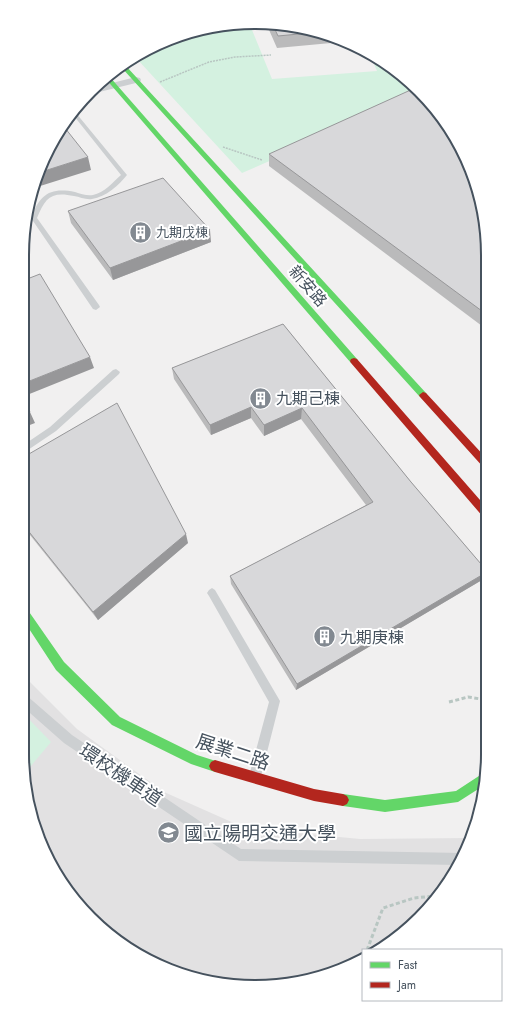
<svg xmlns="http://www.w3.org/2000/svg" width="510" height="1009" viewBox="0 0 510 1009" font-family="Jost,'Noto Sans TC',sans-serif">
	<rect width="100%" height="100%" fill="#f1f0f0"/>
	<path fill="#e2e1e2" d="M22 674 77 729 164 792 245 828 360 839 469 838 464 857 420 919 376 950H363V959L358 963 285 985 209 982 138 956 70 896 34 829 22 754Z"/>
	<path fill="#d4f1e0" d="M250 25 272 79 377 71 371 57 375 56 397 70 422 95 242 173 137 59 180 34Z
		M22 712 51 742 25 773 22 754Z"/>
	<g fill="none" stroke-linecap="round" stroke-linejoin="round">
		<path stroke="#b8c6c2" stroke-width="1.5" stroke-dasharray="2 1" stroke-linecap="butt" d="M160 82 209 62 235 57 271 55
			M223 147 262 160"/>
		<path stroke="#b8c6c2" stroke-width="3" stroke-dasharray="4 2.5" stroke-linecap="butt" d="M449 702 468 697 487 700
			M367 950 383 908 414 898 436 896"/>
		<path fill="#cccfd1" fill-rule="evenodd" d="M76 113 127 175C119 185 106 197 92 199 86 200 80 197 74 196 51 191 45 198 37 218L99 305 100 307 96 310 93 309 31 218C40 195 49 187 75 192 81 194 87 196 93 195 104 193 113 182 121 175L74 116Z
			M22 268H25L29 270 22 273Z
			M116 369 120 372 119 374 56 431 22 454V446L50 427 113 370Z
			M212 588 215 590 280 701 261 776 259 780 255 782 251 780 249 776 269 702 209 596 207 593 209 590Z
			M22 694 26 695 72 735 241 849 463 853 465 854 458 865 239 861 64 743 22 706Z"/>
		<path fill="#cccfd1" fill-rule="evenodd" d="M136 77 140 78 141 80 140 82 91 94 96 87Z"/>
		<path fill="#63d668" fill-rule="evenodd" d="M126 66 426 393 427 395 426 397H420L122 68Z
			M109 76 357 359 358 361 357 363H351L105 78Z
			M22 604 25 606 64 662 120 717 197 755 219 762 221 766 219 770 215 772 191 764 112 725 56 670 22 618Z
			M485 772 486 773 483 786 458 802 385 812 343 806 339 804 337 800 339 796 343 794 385 800 456 791Z"/>
		<path fill="#b3261e" fill-rule="evenodd" d="M354 358 357 359 487 508V519L484 518 351 363 350 361 351 359Z
			M423 392 426 393 487 459V468H484L420 397 419 395Z
			M215 760 314 789 343 794 347 796 349 800 347 804 343 806 314 801 215 772 211 770 209 766 211 762Z"/>
	</g>
	<path fill="#bababb" d="M270 22 342 42 277 48 266 23Z
		M269 154 486 225V329L269 166Z
		M68 211 211 242 113 280 71 223Z
		M283 324 411 482 487 571V573L482 580 296 690 231 584 230 576 366 505 301 419 264 436 251 418 211 435 174 379 172 368Z
		M22 458 188 543 98 620 22 525Z"/>
	<path fill="#979799" d="M88 157 91 170 37 187 41 172Z
		M210 230 211 242 113 280 110 268Z
		M90 357 94 368 22 397V384Z
		M251 407V418L211 435 210 425Z
		M302 408 301 419 264 436V425Z
		M30 412 35 423 22 428V415Z
		M186 534 188 543 98 620 93 612Z
		M487 572 482 580 296 690 297 684Z"/>
	<path fill="#d8d8da" stroke="#979799" d="M272 23 309 33 278 36Z
		M415 88 440 113 470 166 486 225V314L269 154Z
		M65 128 88 157 41 172 46 152Z
		M163 178 210 230 110 268 68 211Z
		M40 274 90 357 22 384V281Z
		M283 324 411 482 487 571V572L297 684 230 576 373 502 302 408 264 425 251 407 210 425 172 368Z
		M22 397 30 412 22 415Z
		M117 403 186 534 93 612 22 523V458Z"/>
	<defs>
		<symbol id="building-disc" viewBox="-11 -11 22 22"><circle r="9.5" fill="#828991" stroke="#fff"/><path d="M-4-6H4V6H1V3H-1V6H-4ZM-2.5-4.3h1.7v1.8h-1.7ZM.8-4.3h1.7v1.8H.8ZM-2.5-1h1.7V.8h-1.7ZM.8-1h1.7V.8H.8Z" fill="#fff"/></symbol>
		<symbol id="university-disc" viewBox="-11 -11 22 22"><circle r="9.5" fill="#828991" stroke="#fff"/><path d="M0-5L7-2L0 1L-7-2ZM-4 1L0 2.5L4 1V4Q0 6-4 4Z" fill="#fff"/></symbol>
	</defs>
	<g fill-rule="evenodd">
		<use href="#building-disc" x="128" y="220" width="25" height="25"/>
		<use href="#building-disc" x="248" y="386" width="25" height="25"/>
		<use href="#building-disc" x="312" y="624" width="25" height="25"/>
		<use href="#university-disc" x="156" y="820" width="25" height="25"/>
	</g>
	<g text-anchor="middle" dominant-baseline="central" stroke-width="4" stroke-linejoin="round" paint-order="stroke">
		<g font-size="13" fill="#46525e" stroke="#fff" text-anchor="start">
			<text x="156" y="232">九期戊棟</text>
		</g>
		<g font-size="16" fill="#46525e" stroke="#fff">
			<text transform="translate(308 286) rotate(49)">新安路</text>
		</g>
		<g font-size="16" fill="#46525e" stroke="#fff" text-anchor="start">
			<text x="276" y="398">九期己棟</text>
			<text x="340" y="637">九期庚棟</text>
		</g>
		<g font-size="19" fill="#46525e" stroke="#fff">
			<text transform="translate(233 752) rotate(18)">展業二路</text>
			<text transform="translate(121 775) rotate(34)">環校機車道</text>
		</g>
		<g font-size="19" fill="#46525e" stroke="#fff" text-anchor="start">
			<text x="184" y="833">國立陽明交通大學</text>
		</g>
	</g>
	<path d="M0 0H510V1009H0ZM255 29H255A226 226 0 0 1 481 255V754A226 226 0 0 1 255 980H255A226 226 0 0 1 29 754V255A226 226 0 0 1 255 29Z" fill="#fff" fill-rule="evenodd"/>
	<path fill="none" stroke="#46525e" stroke-width="2" d="M255 29H255A226 226 0 0 1 481 255V754A226 226 0 0 1 255 980H255A226 226 0 0 1 29 754V255A226 226 0 0 1 255 29Z"/>
	<rect x="362" y="949" width="140" height="52" fill="#ffffff" stroke="#b5babf"/>
	<rect x="370" y="962" width="20" height="6" fill="#63d668" stroke="#b5babf"/>
	<text x="398" y="969" font-size="12" fill="#46525e">Fast</text>
	<rect x="370" y="982" width="20" height="6" fill="#b3261e" stroke="#b5babf"/>
	<text x="398" y="989" font-size="12" fill="#46525e">Jam</text>
</svg>
